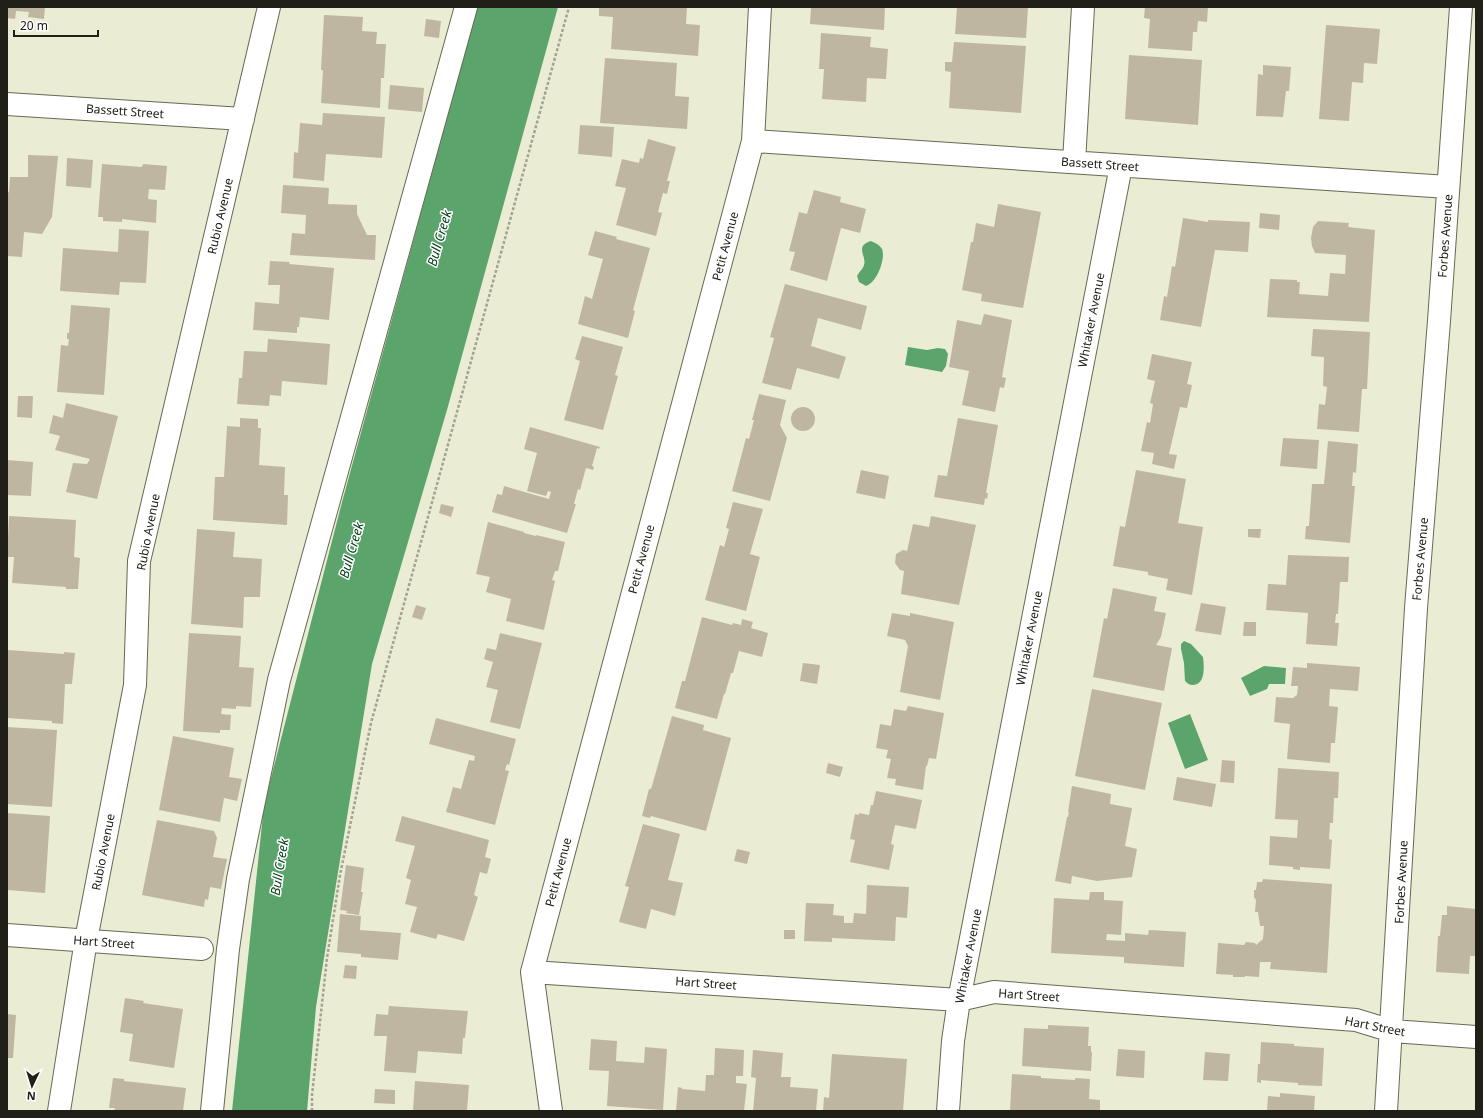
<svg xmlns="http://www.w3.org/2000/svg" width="1483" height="1118" viewBox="0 0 1483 1118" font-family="'Noto Sans',sans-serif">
	<rect width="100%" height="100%" fill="#ebecd4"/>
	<path fill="#5ba56d" d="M477 7H558L447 410 372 664 316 1007 307 1111H232L264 805 341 506Z
		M871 241C875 243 879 244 882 249 886 258 877 283 866 286L859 282 857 276C859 272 863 269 864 265 867 256 854 246 871 241Z
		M908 347 927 350 938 348 945 349 948 354 946 366 942 372 905 365Z
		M1184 641 1191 644 1203 657C1204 665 1206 685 1193 685 1189 685 1187 683 1185 681L1184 663 1181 649V644Z
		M1264 666 1286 668 1285 684H1269L1267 689 1250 696 1241 678Z
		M1190 714 1208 760 1185 769 1168 723Z"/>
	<path fill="#bfb6a1" d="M7 7H45L44 19 28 17 29 12 16 11 15 19 7 18Z
		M599 7H687L686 24 700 25 698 56 611 49 613 17 599 16Z
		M811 7H885L884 30 810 24Z
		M957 7H1028L1026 38 955 34Z
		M1145 7H1208L1207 22 1198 21 1197 32H1193L1192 51 1148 48 1150 19 1144 18Z
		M324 15 363 17 362 31 377 32 376 44H386L384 78H381L380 108 321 103 323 70H321Z
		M426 19 441 21 439 38 424 36Z
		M1326 25 1380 29 1377 64 1364 63 1363 83 1352 82 1349 121 1319 119Z
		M821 33 871 37 870 47 888 49 886 79 867 78 866 102 822 99 824 69H819Z
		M954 42 1026 46 1021 113 949 108 951 72 945 71V62H952Z
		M1129 55 1202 60 1198 125 1125 119Z
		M605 58 677 63 675 96 689 97 687 129 600 123Z
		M1263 65 1291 67 1289 91H1286L1283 117 1256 116 1258 74 1263 75Z
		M390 85 424 88 422 112 388 109Z
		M323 113 385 117 382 158 326 154 324 181 293 178 294 152 298 153 300 123 322 125Z
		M580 125 614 127 612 157 578 154Z
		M648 139 676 147 667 181H670L667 194 663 193 658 212 662 213 656 236 616 225 626 188 615 186 622 159 639 163 640 158 643 159Z
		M28 155 58 156 52 217 42 234 24 232 22 257 7 256V193L9 192 10 177H28Z
		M67 158 93 160 91 188 66 186Z
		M102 164 142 167 143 164 167 166 165 190 149 189 148 199 157 200 156 223 122 219V222L103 221V217H98Z
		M283 185 329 188 328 204 357 205V214L367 235H376L375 260 290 255 292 233 305 234 306 215 281 213Z
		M814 190 841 197 840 202 866 209 860 233 841 228 827 281 790 270 795 252 789 251 799 212 807 214Z
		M998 204 1041 212 1023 308 981 301 982 294 962 290 971 242H973L976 223 994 227Z
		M1260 213 1280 215 1279 230 1259 228Z
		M1183 218 1208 222V220L1250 222 1248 252 1215 250 1201 327 1160 320 1164 296 1167 297 1172 266 1175 267Z
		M1318 221 1349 223 1348 227 1375 230 1369 322 1267 317 1270 279 1297 280V282H1300L1299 294 1328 296 1330 273 1345 274 1346 255 1315 253 1312 246 1311 238 1313 227Z
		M119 229 149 231 146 283 120 282 119 295 60 291 63 248 118 252Z
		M595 231 617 237 616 239 650 248 633 310 635 311 628 338 578 324 585 296 592 299 603 259 588 255Z
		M270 261 290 262 289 264 334 268 329 320 300 317 299 327H297V333L253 330 255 302 279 304 280 285H268Z
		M785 284 867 306 861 330 818 318 811 346 846 357 839 379 797 368 791 390 762 383 774 338 770 337Z
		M71 305 110 308 104 395 57 392 61 345 68 346 69 339H67V333H69Z
		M984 314 1012 320 1002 377 1006 378 1004 388 1000 387 995 412 962 405 969 371 949 367 957 320 981 325Z
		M1313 329 1370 332 1367 389H1362L1359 432 1317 429 1319 404 1325 405 1327 387 1323 386 1324 357 1311 356Z
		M582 336 623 347 615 375 618 376 603 430 564 420 580 361 575 359Z
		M268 339 330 344 327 385 282 381 281 396 270 395 269 406 237 404 239 378H242L244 351 267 352Z
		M1152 354 1192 362 1187 384 1192 385 1187 408 1180 407 1169 454 1177 455 1174 469 1152 464 1154 453 1141 451 1147 422 1150 423 1153 404 1150 403 1155 381 1147 379Z
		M759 394 786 400 780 425 787 438 770 501 732 491 746 438 749 439 754 420H752Z
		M18 396H33L32 418 17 417Z
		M66 403 118 416 97 499 66 492 73 463 87 464 90 459 55 450 60 436 49 433 53 415 63 418Z
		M791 419a12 12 0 1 1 24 0a12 12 0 1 1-24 0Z
		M240 418 258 419V428H261L259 465 285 467 284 495H288L287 525 213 520 215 477H224L227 426 240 427Z
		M958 418 998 425 986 493H988L987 499 985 498 984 505 934 497 938 475 947 476Z
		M530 427 600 447 599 449 597 448 592 466 594 467 593 470 586 468 580 490 578 489 574 504H576L567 533 492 512 497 494 502 495 504 486 549 499 551 492 548 491 546 496 527 491 537 453 524 449Z
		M1283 438 1319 440 1317 469 1280 466Z
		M1328 441 1358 444 1356 473 1353 472 1352 486H1355L1350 543 1305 539 1306 526H1309L1312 484H1324Z
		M7 460 33 462 31 496 7 495Z
		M861 470 889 476 885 499 856 493Z
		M1136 470 1186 479 1178 523 1203 527 1192 595 1166 590 1168 579 1148 575V572L1113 566 1120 526 1125 527Z
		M733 502 763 509 750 554 760 557 746 611 705 600 720 545 724 547 729 529 726 528Z
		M441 504 454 507 451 517 439 513Z
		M9 516 76 520 74 557 80 558 78 589H66V587L12 583 14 557H7Z
		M931 516 976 525 959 605 901 594 904 571 900 570 895 563 896 554 903 550 907 551 913 524 929 527Z
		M488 522 524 532V533L536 536V535L565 542 558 571H555L552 580 555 581 544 630 506 621 511 599 486 592 490 577 476 574Z
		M197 529 235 532 233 557 262 559 260 597H244L243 628 191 624Z
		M1248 529H1261L1260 538 1248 537Z
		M1288 555 1349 557 1348 582H1340L1338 614H1336L1335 623H1339L1337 646 1306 644 1308 613 1266 610 1268 584 1286 585Z
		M1113 588 1157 597 1154 611 1166 613 1161 637 1156 645 1172 648 1164 691 1093 677 1104 618 1107 619Z
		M1201 603 1226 607 1221 635 1195 631Z
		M416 605 426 608 422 620 412 617Z
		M892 613 910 616V613L954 622 940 700 900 692 908 646 905 640 887 636Z
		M702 617 732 625 733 623 741 625 742 619 753 622 751 628 768 633 762 657 739 651 733 673H731L725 694H724L717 719 675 708 682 681H685Z
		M1244 622H1256V636H1243Z
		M189 633 241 636 239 667 254 668 251 707 236 706V709L222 708 221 714 231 715 230 730H220V733L183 731Z
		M500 633 542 643 520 729 490 722 498 690 486 687 493 662 484 659 487 648 496 650Z
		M8 650 64 654V652L75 653 72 684H65L63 724 52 723V721L7 718Z
		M803 663 820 665 817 684 800 681Z
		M1307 663 1360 667 1358 691 1330 689 1329 706 1338 707 1335 743H1331L1330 763 1287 759 1290 724 1274 722 1276 697 1293 698 1297 695 1298 686H1291L1293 667 1307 668Z
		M1092 689 1162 703 1145 790 1075 776Z
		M908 706 944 713 936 759 929 758 927 766H926L923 790 895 785 896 779 887 778 891 759 886 758 888 750 876 748 880 724 891 726 894 709 906 711Z
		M672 716 704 725 703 730 731 738 706 831 651 816 650 818 642 816 649 789H651Z
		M436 718 516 739 509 765 507 764 505 770 509 771 495 825 446 812 453 787 461 789 469 760 474 761 475 756 429 744Z
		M7 727 57 730 52 807 7 804Z
		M173 736 234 748 229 777 242 779 237 801 224 798 220 822 159 810Z
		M1222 760 1235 761 1234 783 1220 782Z
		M828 763 843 767 840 777 826 773Z
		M1278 768 1339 772 1338 798H1334L1333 823H1330L1329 839 1332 840 1330 869 1300 867V870L1293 869V867L1269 865 1270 836 1297 838 1298 820 1275 819Z
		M1177 777 1216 784 1212 807 1173 800Z
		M1072 786 1111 794 1110 804 1132 808 1125 846 1137 849 1132 877 1097 881 1072 876 1071 884 1055 881 1067 817H1068L1069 812H1068Z
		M876 791 922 800 916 829 895 825 891 844 894 845 889 870 850 862 855 840 850 839 855 814 859 815V813L869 815 871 805H873Z
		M7 813 50 816 45 893 7 890Z
		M402 816 489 840 485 857 491 859 487 874 480 872 474 895 478 897 464 941 438 934 436 939 410 932 417 907 405 904 411 880 406 878 415 846 395 841Z
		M157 820 214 831 217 838 213 857 227 859 221 889 210 887 208 900 205 899 204 907 142 895Z
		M643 824 680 834 668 880 683 883 675 916 651 909 646 929 619 922 629 887 625 886Z
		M737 849 750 852 747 864 734 861Z
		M346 865 364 868 361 892H363L359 915 346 913 347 911 340 910Z
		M1263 879 1332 884 1327 973 1270 969 1271 962H1260L1259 977 1245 976V977H1233V975L1216 974 1218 943 1244 945 1246 942 1255 943 1256 945 1263 939 1264 926H1260L1258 912H1255L1256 900 1254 897V890H1256L1257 882H1262Z
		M867 885 909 887 907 918 896 917 895 941 832 938V942L804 941 806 903 834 904 833 915 844 916V923H853L854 913 866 914Z
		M1090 892H1104V900L1123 901 1121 935 1107 934 1106 940 1125 941V933L1148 935 1149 930 1186 932 1184 967 1124 963V957L1051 953 1054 898 1089 900Z
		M1447 906 1476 909V956H1470L1469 974 1436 972 1438 936H1440L1442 915H1447Z
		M340 914 361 916 360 930 401 933 398 960 361 957V954L337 952Z
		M784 930H795V939H784Z
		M345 965 357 966 356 979 343 978Z
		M125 998 144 1001 143 1003 183 1009 174 1068 129 1061 133 1034 120 1032Z
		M389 1006 468 1011 465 1038H463L462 1054 418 1051 416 1073 384 1071 387 1036H374L376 1014 388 1015Z
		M7 1014 16 1015 13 1058H7Z
		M1048 1025 1089 1027 1088 1046H1091V1052H1092L1091 1071 1022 1066 1024 1028 1048 1029Z
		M591 1039 617 1041 616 1061 644 1063 645 1047 667 1049 663 1110 607 1106 609 1071 589 1070Z
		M1261 1042 1294 1044V1046L1324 1048 1322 1086 1298 1085V1083L1261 1080V1083L1257 1082 1258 1064H1260Z
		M715 1048 744 1050 743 1076H736V1083L747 1084 744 1111H676L678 1087 682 1088V1089L705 1091 706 1075H714Z
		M1118 1049 1145 1051 1144 1078 1116 1076Z
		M753 1050 783 1053 781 1077H791L790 1087 818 1089 816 1111H753L756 1078 751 1077Z
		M1205 1052 1230 1054 1228 1081 1203 1080Z
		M832 1054 907 1059 903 1111H823L824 1097 829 1098Z
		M1012 1074 1041 1076V1078L1075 1080V1078L1090 1079 1089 1099 1100 1100V1111H1010Z
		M113 1078 124 1079V1081L186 1088 183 1111H114L115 1108H109Z
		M415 1081 469 1085 467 1111H413Z
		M375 1089 395 1090V1104L374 1103Z
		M1280 1093 1315 1096 1314 1111H1267L1268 1096 1280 1097Z"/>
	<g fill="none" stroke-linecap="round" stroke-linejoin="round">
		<defs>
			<path id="minor" d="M7 104 243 119
				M753 141 1448 187
				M1074 162 1083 7
				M7 935 202 949
				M532 972 959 1000 994 992 1356 1020 1392 1031 1476 1037
				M59 1111 86 940 135 685 139 561 269 7
				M212 1111 228 949 238 879 279 680 466 7
				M551 1111 532 972 753 141 760 7
				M948 1111 953 1041 959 1000 1121 166
				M1386 1111 1416 608 1439 321 1461 7"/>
		</defs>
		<use href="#minor" stroke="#686854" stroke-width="24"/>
		<path stroke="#a2a391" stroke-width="2.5" stroke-dasharray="3 2" stroke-linecap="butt" d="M312 1111V1095L327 958 340 875 371 723 569 7"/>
		<use href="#minor" stroke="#fff" stroke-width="22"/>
	</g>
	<g text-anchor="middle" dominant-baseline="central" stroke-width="3" stroke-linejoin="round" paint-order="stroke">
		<g font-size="12" fill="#202018" stroke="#fff">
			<text transform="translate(125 111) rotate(4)">Bassett Street</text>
			<text transform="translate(1100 164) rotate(4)">Bassett Street</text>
			<text transform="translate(220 216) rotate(-77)">Rubio Avenue</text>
			<text transform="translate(1445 236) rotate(-86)">Forbes Avenue</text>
			<text transform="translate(725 246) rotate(-75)">Petit Avenue</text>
			<text transform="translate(1091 320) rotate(-79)">Whitaker Avenue</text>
			<text transform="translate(148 532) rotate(-79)">Rubio Avenue</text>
			<text transform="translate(641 559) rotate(-75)">Petit Avenue</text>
			<text transform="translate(1420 559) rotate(-85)">Forbes Avenue</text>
			<text transform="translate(1029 638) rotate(-79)">Whitaker Avenue</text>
			<text transform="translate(103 852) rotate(-79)">Rubio Avenue</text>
			<text transform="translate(558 872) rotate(-75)">Petit Avenue</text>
			<text transform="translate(1401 882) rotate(-87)">Forbes Avenue</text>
			<text transform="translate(104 942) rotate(4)">Hart Street</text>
			<text transform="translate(968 956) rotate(-79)">Whitaker Avenue</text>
			<text transform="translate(706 983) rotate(4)">Hart Street</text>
			<text transform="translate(1029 995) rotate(4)">Hart Street</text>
			<text transform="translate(1375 1026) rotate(11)">Hart Street</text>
		</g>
		<g font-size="13" font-style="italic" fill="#07411c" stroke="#fff">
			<text transform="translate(439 238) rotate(-74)">Bull Creek</text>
			<text transform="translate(351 550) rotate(-74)">Bull Creek</text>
			<text transform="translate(279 867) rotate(-81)">Bull Creek</text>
		</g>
	</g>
	<rect width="1483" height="1118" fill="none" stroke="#202018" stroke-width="16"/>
	<g transform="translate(32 1086) rotate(184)" stroke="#ffffff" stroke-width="3" paint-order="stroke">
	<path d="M0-3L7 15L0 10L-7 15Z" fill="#202018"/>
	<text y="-6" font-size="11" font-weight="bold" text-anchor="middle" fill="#202018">N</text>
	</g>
	<path d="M14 30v6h84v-6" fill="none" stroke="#202018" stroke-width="2"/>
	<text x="20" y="30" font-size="12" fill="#202018" stroke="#ffffff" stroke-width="3" paint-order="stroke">20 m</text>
</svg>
